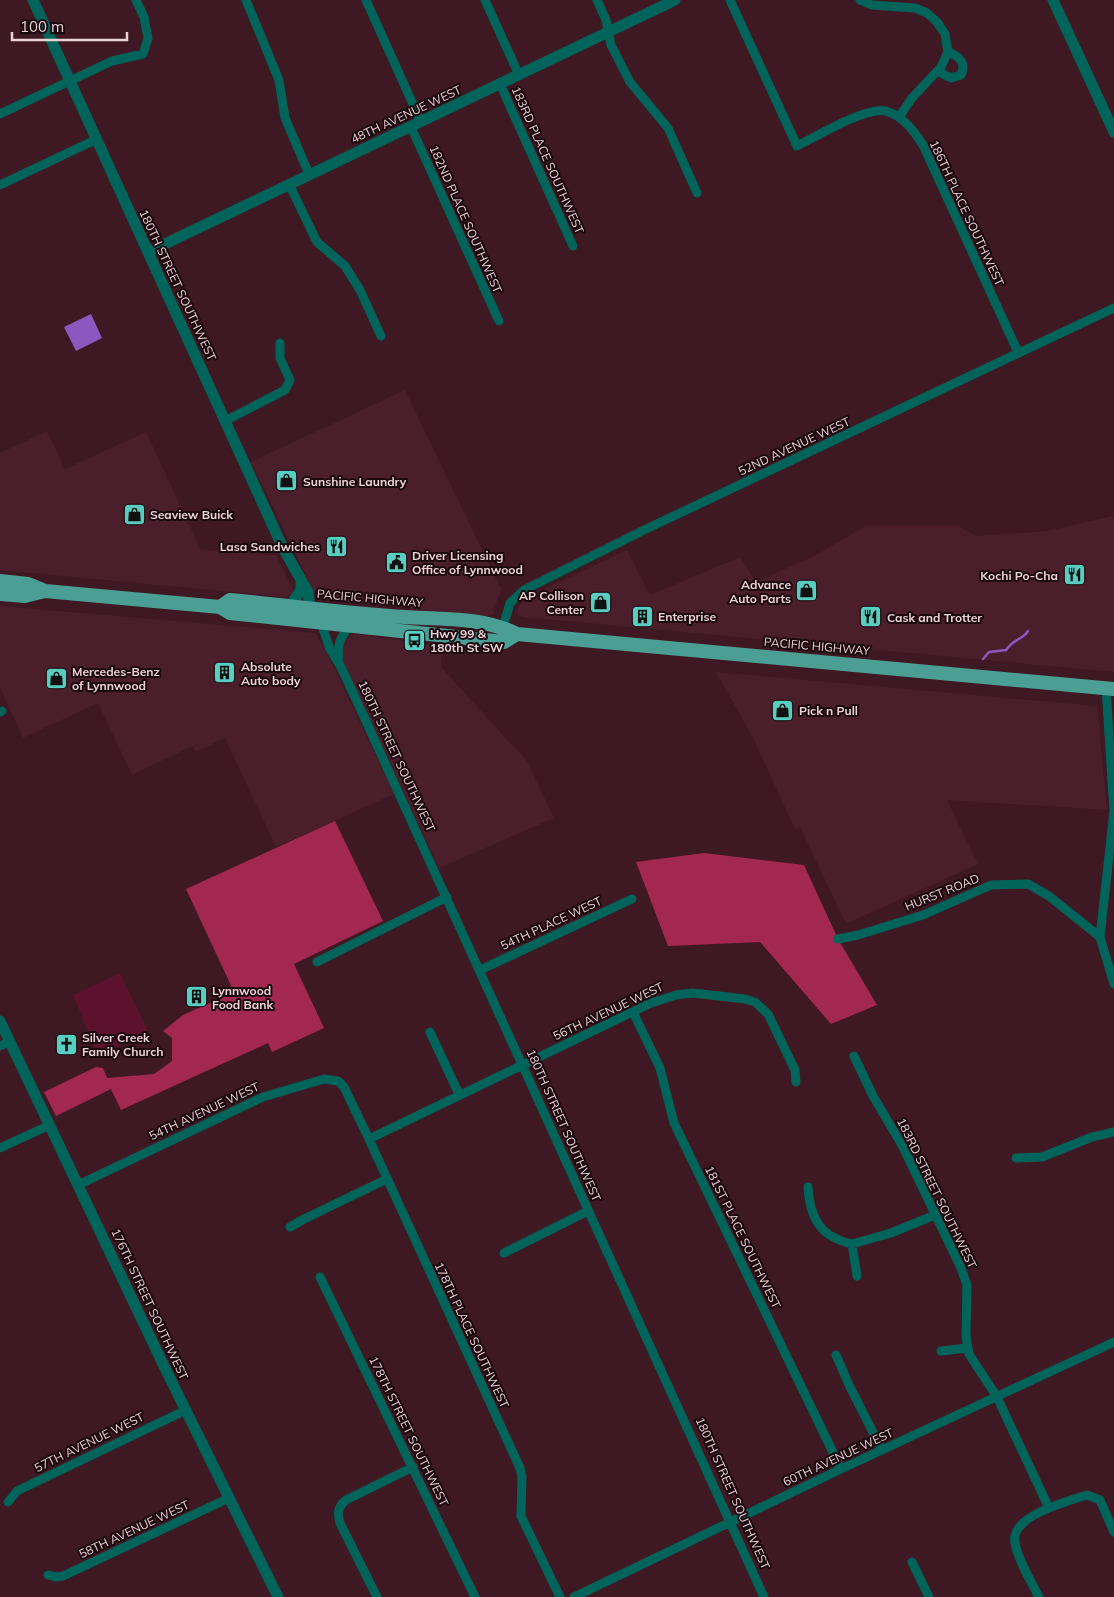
<svg xmlns="http://www.w3.org/2000/svg" width="1114" height="1597" viewBox="0 0 1114 1597" font-family="Mulish,sans-serif">
	<rect width="100%" height="100%" fill="#3e1822"/>
	<path fill="#4b1e2b" d="M405 390 501 589 493 613 488 616 328 600 319 597 313 590 251 462Z
		M47 431 65 469 146 432 201 550 276 555 293 589V593L286 597 0 570V453Z
		M1112 516 1114 520V672L523 617 519 615 517 611 519 605 526 598 627 550 650 595 740 557 756 582 814 556 866 526H958L976 536 1047 531Z
		M0 606 315 633 323 645 394 794 276 847 225 738 196 752 193 746 132 775 98 703 23 738 0 688Z
		M354 634 442 646 441 667 527 761 554 818 439 868 345 665 342 653 344 643 347 638Z
		M716 672 1097 706 1107 810 947 800 978 864 846 924 800 827 795 829 751 734Z"/>
	<path fill="#5c122c" d="M120 973 148 1030 98 1056 73 995Z"/>
	<path fill="#a22852" d="M335 821 383 921 294 964 324 1028 272 1052 268 1043 121 1110 111 1089 56 1116 44 1092 96 1067 103 1068 107 1078 154 1074 172 1061V1038L163 1031 183 1015 234 992 186 889Z
		M704 853 804 865 838 939 877 1005 831 1024 760 942 668 946 636 862Z"/>
	<path fill="#8c58c0" d="M91 314 102 338 76 351 64 327Z"/>
	<g fill="none" stroke-linecap="round" stroke-linejoin="round">
		<path stroke="#8c58c0" stroke-width="2.5" d="M983 659 989 652 1006 650C1013 639 1024 639 1028 631"/>
		<path stroke="#01645b" stroke-width="9" d="M246 0 279 80 285 118 309 174
			M366 0 421 122
			M485 0 519 75
			M597 0 606 20 611 45 630 82 668 128 697 193
			M730 0 797 146C817 136 867 106 886 111 903 116 914 131 923 145L1018 352
			M860 0 872 5 915 8 927 13 937 22 945 34 948 52 941 67 912 98 899 117
			M937 71 951 78 961 75C967 63 959 56 948 52
			M500 84 573 246
			M0 114 112 61 143 54 148 38 144 17 136 0
			M411 127 499 321
			M289 184 317 242 345 266 360 290 381 336
			M0 185 95 140
			M225 421 285 390 290 380 280 358V343
			M321 623 330 649 341 667 365 719 764 1597
			M503 627 510 603 524 590 644 530 1114 308
			M339 662C337 646 339 638 350 626
			M1106 688 1114 811 1100 937 1114 984
			M0 712 2 711
			M838 939 858 935 923 915 991 885 1028 884 1049 896 1100 937
			M317 962 447 897
			M480 970 632 899
			M633 1012 660 1068 674 1123 841 1469
			M430 1032 459 1094
			M0 1046 9 1042
			M854 1056 873 1096 903 1147 961 1268 967 1285 966 1336 969 1354 997 1397 1049 1508
			M369 1139 651 1003 676 995 693 993 745 999 755 1002 768 1014 795 1070 796 1082
			M0 1148 50 1125
			M1016 1158 1042 1157 1092 1137 1114 1132
			M78 1185 263 1097 324 1079 338 1081 344 1087 369 1139 520 1468 522 1477 521 1516 560 1597
			M808 1187C810 1218 820 1237 852 1244L857 1276
			M290 1227 304 1219 387 1179
			M852 1244 891 1233 935 1215
			M504 1253 588 1211
			M320 1277 475 1597
			M941 1351 967 1348
			M836 1355 850 1387 882 1450
			M8 1502 17 1491 186 1410
			M912 1562 929 1597
			M48 1575 56 1577 63 1576 229 1498
			M377 1597 340 1523C337 1512 338 1507 346 1500L413 1467
			M574 1597 841 1469 1114 1342
			M1039 1597C1032 1583 1012 1550 1015 1536 1019 1514 1068 1501 1087 1495L1100 1500 1114 1532"/>
		<path stroke="#01645b" stroke-width="11" d="M33 0 283 548 308 592 310 608
			M1053 0 1114 132
			M148 252 675 0
			M290 606 301 590V581
			M0 1021 162 1362 278 1597"/>
		<path stroke="#4b9e94" stroke-width="14" d="M0 581 28 584 45 591 220 607 230 613 504 642 517 634
			M0 594 25 596 45 591
			M220 607 230 600C283 605 336 612 390 616 432 620 479 615 517 634L1114 689"/>
	</g>
	<defs>
		<symbol id="shop-square" viewBox="-11 -11 22 22"><rect x="-9" y="-9" width="18" height="18" rx="4" fill="#58cec0" stroke="#1a090e"/><path d="M-5-2.5h2.3a2.7 3.5 0 0 1 5.4 0H5L5.5 6h-11ZM-1.5-2.5h3a1.5 2.3 0 0 0-3 0Z" fill="#111"/></symbol>
		<symbol id="restaurant-square" viewBox="-11 -11 22 22"><rect x="-9" y="-9" width="18" height="18" rx="4" fill="#58cec0" stroke="#1a090e"/><path d="M-5-6h1v4h1v-4h1v4h1v-4h1v5L-1.5 .5V6h-2V.5L-5-1ZM5-6V6H3V1.5H1.5Q1.5-4 5-6Z" fill="#111"/></symbol>
		<symbol id="civic-square" viewBox="-11 -11 22 22"><rect x="-9" y="-9" width="18" height="18" rx="4" fill="#58cec0" stroke="#1a090e"/><path d="M-.6-6.5H3V-4.5H.6V-3L4-1V1h2V6H-6V1h2V-1L-.6-3ZM-1.2 2.5V6h2.4V2.5Z" fill="#111"/></symbol>
		<symbol id="building-square" viewBox="-11 -11 22 22"><rect x="-9" y="-9" width="18" height="18" rx="4" fill="#58cec0" stroke="#1a090e"/><path d="M-4-6H4V6H1V3H-1V6H-4ZM-2.5-4.3h1.7v1.8h-1.7ZM.8-4.3h1.7v1.8H.8ZM-2.5-1h1.7V.8h-1.7ZM.8-1h1.7V.8H.8Z" fill="#111"/></symbol>
		<symbol id="bus-square" viewBox="-11 -11 22 22"><rect x="-9" y="-9" width="18" height="18" rx="4" fill="#58cec0" stroke="#1a090e"/><path d="M-5-6H5V4H4V6H2V4H-2V6H-4V4H-5ZM-3.5-4V0h7V-4ZM-3.5 1.2v1.5H-2V1.2ZM2 1.2v1.5H3.5V1.2Z" fill="#111"/></symbol>
		<symbol id="church-square" viewBox="-11 -11 22 22"><rect x="-9" y="-9" width="18" height="18" rx="4" fill="#58cec0" stroke="#1a090e"/><path d="M-1.2-6h2.4v3.5h3.3v2.4h-3.3V6h-2.4V-.1h-3.3v-2.4h3.3Z" fill="#111"/></symbol>
	</defs>
	<g fill-rule="evenodd">
		<use href="#shop-square" x="274" y="468" width="25" height="25"/>
		<use href="#shop-square" x="122" y="502" width="25" height="25"/>
		<use href="#restaurant-square" x="324" y="534" width="25" height="25"/>
		<use href="#civic-square" x="384" y="550" width="25" height="25"/>
		<use href="#restaurant-square" x="1062" y="562" width="25" height="25"/>
		<use href="#shop-square" x="794" y="578" width="25" height="25"/>
		<use href="#shop-square" x="588" y="590" width="25" height="25"/>
		<use href="#building-square" x="630" y="604" width="25" height="25"/>
		<use href="#restaurant-square" x="858" y="604" width="25" height="25"/>
		<use href="#bus-square" x="402" y="628" width="25" height="25"/>
		<use href="#building-square" x="212" y="660" width="25" height="25"/>
		<use href="#shop-square" x="44" y="666" width="25" height="25"/>
		<use href="#shop-square" x="770" y="698" width="25" height="25"/>
		<use href="#building-square" x="184" y="984" width="25" height="25"/>
		<use href="#church-square" x="54" y="1032" width="25" height="25"/>
	</g>
	<g text-anchor="middle" dominant-baseline="central" stroke-width="4" stroke-linejoin="round" paint-order="stroke">
		<g font-size="12" fill="#ecd1d7" stroke="#1a090e">
			<text transform="translate(406 114) rotate(-25)">48TH AVENUE WEST</text>
			<text transform="translate(548 160) rotate(66)">183RD PLACE SOUTHWEST</text>
			<text transform="translate(967 213) rotate(65)">186TH PLACE SOUTHWEST</text>
			<text transform="translate(466 219) rotate(66)">182ND PLACE SOUTHWEST</text>
			<text transform="translate(178 285) rotate(65)">180TH STREET SOUTHWEST</text>
			<text transform="translate(794 446) rotate(-25)">52ND AVENUE WEST</text>
			<text transform="translate(370 598) rotate(5)">PACIFIC HIGHWAY</text>
			<text transform="translate(817 646) rotate(5)">PACIFIC HIGHWAY</text>
			<text transform="translate(397 756) rotate(65)">180TH STREET SOUTHWEST</text>
			<text transform="translate(942 892) rotate(-22)">HURST ROAD</text>
			<text transform="translate(551 923) rotate(-25)">54TH PLACE WEST</text>
			<text transform="translate(608 1011) rotate(-25)">56TH AVENUE WEST</text>
			<text transform="translate(204 1111) rotate(-25)">54TH AVENUE WEST</text>
			<text transform="translate(564 1125) rotate(66)">180TH STREET SOUTHWEST</text>
			<text transform="translate(937 1193) rotate(64)">183RD STREET SOUTHWEST</text>
			<text transform="translate(743 1237) rotate(64)">181ST PLACE SOUTHWEST</text>
			<text transform="translate(150 1304) rotate(65)">176TH STREET SOUTHWEST</text>
			<text transform="translate(472 1335) rotate(65)">178TH PLACE SOUTHWEST</text>
			<text transform="translate(409 1431) rotate(64)">178TH STREET SOUTHWEST</text>
			<text transform="translate(89 1442) rotate(-26)">57TH AVENUE WEST</text>
			<text transform="translate(838 1457) rotate(-25)">60TH AVENUE WEST</text>
			<text transform="translate(733 1493) rotate(66)">180TH STREET SOUTHWEST</text>
			<text transform="translate(134 1529) rotate(-25)">58TH AVENUE WEST</text>
		</g>
		<g font-size="12" font-weight="bold" fill="#ecd1d7" stroke="#1a090e" text-anchor="start">
			<text x="303" y="481">Sunshine Laundry</text>
			<text x="150" y="514">Seaview Buick</text>
			<text x="320" y="546" text-anchor="end">Lasa Sandwiches</text>
			<text x="412" y="555">Driver Licensing<tspan x="412" dy="14">Office of Lynnwood</tspan></text>
			<text x="1058" y="575" text-anchor="end">Kochi Po-Cha</text>
			<text x="791" y="584" text-anchor="end">Advance<tspan x="791" dy="14">Auto Parts</tspan></text>
			<text x="584" y="595" text-anchor="end">AP Collison<tspan x="584" dy="14">Center</tspan></text>
			<text x="658" y="616">Enterprise</text>
			<text x="887" y="617">Cask and Trotter</text>
			<text x="430" y="633">Hwy 99 &amp;<tspan x="430" dy="14">180th St SW</tspan></text>
			<text x="241" y="666">Absolute<tspan x="241" dy="14">Auto body</tspan></text>
			<text x="72" y="671">Mercedes-Benz<tspan x="72" dy="14">of Lynnwood</tspan></text>
			<text x="799" y="710">Pick n Pull</text>
			<text x="212" y="990">Lynnwood<tspan x="212" dy="14">Food Bank</tspan></text>
			<text x="82" y="1037">Silver Creek<tspan x="82" dy="14">Family Church</tspan></text>
		</g>
	</g>
	<path d="M12 32v8h115v-8" fill="none" stroke="#ecd1d7" stroke-width="2.5"/>
	<text x="20" y="32" font-size="15" fill="#ecd1d7" stroke="#1a090e" stroke-width="4" paint-order="stroke">100 m</text>
</svg>
